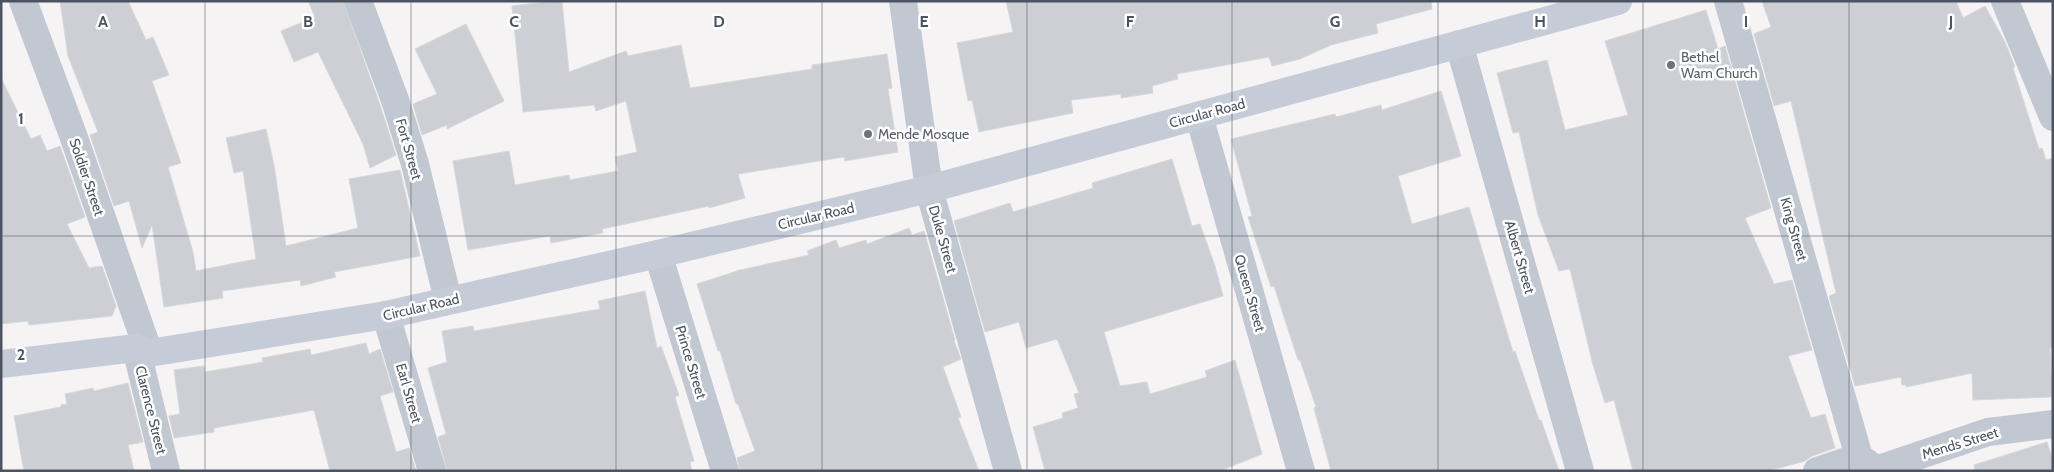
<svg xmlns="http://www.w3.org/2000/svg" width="2054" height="472" viewBox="0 0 2054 472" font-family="Cabin,sans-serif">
	<rect width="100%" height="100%" fill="#f5f3f3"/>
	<path fill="#cdcfd5" stroke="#d7d8de" d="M60 1H128L146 40 153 37 169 75 152 81 181 163 168 167 193 252 196 271 256 259 243 171 234 173 226 138 266 129 274 165 286 246 358 228 349 179 400 170 420 256 334 272 336 277 301 286 300 280 222 291 223 298 164 307 152 225 142 248 129 201 114 206 90 135 98 132 68 56Z
		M308 1H343L380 105 396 155 370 168 363 144 318 52 294 62 281 31 315 17Z
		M553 1H562L569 72 626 51 628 56 681 45 690 88 812 69V65L887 54 892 88 888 89 898 152 845 161 844 157 738 174 745 198 709 208V206L602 229 603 233 551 243 550 236 468 250 453 161 509 151 515 185 569 175 570 180 618 171 615 157 637 152 626 101 596 111 594 105 523 112 512 6Z
		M1006 1H1431L1432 9 1376 24 1378 33 1331 45 1300 59 1272 66 1269 57 1177 74 1178 79 1152 86 1153 93 1121 98V94L1071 100 1073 113 979 132 972 100 968 101 957 43 1013 32Z
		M1762 1H1956L1963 18 1985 6 2005 42 2015 67 2013 68 2039 149 2042 148 2046 160 2053 158V348H2050L2052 397 1973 400 1972 373 1906 387V385H1902L1901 377 1855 386 1829 296 1836 293 1791 101 1774 106 1754 34 1771 27Z
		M1706 10 1718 49 1725 46 1771 208 1745 218 1774 284 1792 280 1812 350 1788 356 1811 418 1825 414 1835 448 1812 456 1805 461 1768 471H1633L1614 400 1605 403 1593 365 1570 269 1559 271 1538 215 1519 132 1513 133 1497 73 1547 60 1565 130 1628 115 1605 41Z
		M466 24 504 101 447 129V125L422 135 413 104 437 94 415 49Z
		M1 78 31 139 40 135 47 151 60 146 85 217 67 224 89 268 102 266 116 306 112 316 29 325 28 321 1 324Z
		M1441 91 1461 156 1398 176 1412 224 1469 207 1513 352 1515 351 1539 420H1541L1559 471H1331L1314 408 1316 407 1300 360H1298L1274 286 1271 287 1248 217 1252 216 1231 139 1335 114 1336 117 1381 105 1382 110Z
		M1172 159 1192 226 1200 224 1215 266 1223 296 1104 332 1120 386 1147 382 1150 394 1207 377 1205 371 1235 360 1262 454 1220 471H1045L1033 427 1063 418 1062 413 1078 408 1074 394 1079 393 1057 339 1026 348 1019 322 985 332 954 221 1010 203 1013 212 1093 188 1092 183Z
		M909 228 912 235 924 231 955 340 954 341 961 359 943 367 961 417 958 418 979 471H740L737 458 755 451 738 404H736L720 351H718L697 284 740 270 809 255 807 251 836 240 839 248 866 240 867 244Z
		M645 291 657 348 661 346 679 395 675 397 694 461 690 462 692 471H447L438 437 446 434 428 368 447 362 442 331 473 326 474 331 600 309 598 301Z
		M366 343 369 354 380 349 393 392 380 396 396 452 409 448 416 471H330L314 410 214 428V432L174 438 169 416 180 414 174 370 204 366 205 372 263 362 262 358 310 349 311 355Z
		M128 383 143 442 128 445 134 471H24L14 416 61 407V405L67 404 65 394 93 388 94 391Z
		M2047 442 2053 460V471H1975L1974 465Z"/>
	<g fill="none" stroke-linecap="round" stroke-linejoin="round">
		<path stroke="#c2c8d1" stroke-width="28" d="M23 1 73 135 149 353
			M358 1 395 100 415 164 448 300
			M903 1 929 189 1008 471
			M1728 1 1859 457
			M2005 1 2053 117
			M1459 44 1580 471
			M1199 116 1301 471
			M658 254 725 471
			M386 315 432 471
			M136 348 166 471
			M1876 470 1988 432 2053 424
			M1817 471 1859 457 1874 468"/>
		<path stroke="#c5ccd8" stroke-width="28" d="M1 364 136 348 149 353 386 315 658 254 929 189 1618 1"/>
	</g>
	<path fill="none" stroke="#4b5460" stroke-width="1" stroke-opacity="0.55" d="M205 1V471M411 1V471M616 1V471M822 1V471M1027 1V471M1232 1V471M1438 1V471M1643 1V471M1849 1V471M1 236H2053"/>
	<g fill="#6b7280" stroke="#fff" stroke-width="2">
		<circle cx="1671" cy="65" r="5"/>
		<circle cx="868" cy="134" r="5"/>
	</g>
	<g text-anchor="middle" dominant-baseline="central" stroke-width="5" stroke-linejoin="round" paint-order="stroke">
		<g font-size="14" fill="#5b616d" stroke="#fff" text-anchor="start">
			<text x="1681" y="57">Bethel<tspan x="1681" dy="16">Wam Church</tspan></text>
			<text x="878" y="134">Mende Mosque</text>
		</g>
		<g font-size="14" fill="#4b5460" stroke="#fff">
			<text transform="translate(1207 113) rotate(-15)">Circular Road</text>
			<text transform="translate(409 149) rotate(74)">Fort Street</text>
			<text transform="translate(87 177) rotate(71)">Soldier Street</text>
			<text transform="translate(816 216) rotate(-13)">Circular Road</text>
			<text transform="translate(1794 229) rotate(74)">King Street</text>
			<text transform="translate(943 239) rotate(74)">Duke Street</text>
			<text transform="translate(1520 257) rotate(74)">Albert Street</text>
			<text transform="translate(1250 293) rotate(74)">Queen Street</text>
			<text transform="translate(421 307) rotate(-13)">Circular Road</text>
			<text transform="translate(691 362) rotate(73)">Prince Street</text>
			<text transform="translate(409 393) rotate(74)">Earl Street</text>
			<text transform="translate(151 410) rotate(76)">Clarence Street</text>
			<text transform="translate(1960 443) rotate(-17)">Mends Street</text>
		</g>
	</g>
	<g font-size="16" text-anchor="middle" font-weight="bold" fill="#4b5460" stroke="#fff" stroke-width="5" stroke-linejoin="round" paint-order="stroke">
		<text x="103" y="27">A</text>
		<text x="308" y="27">B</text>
		<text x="514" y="27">C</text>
		<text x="719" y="27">D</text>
		<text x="924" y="27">E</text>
		<text x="1130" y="27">F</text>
		<text x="1335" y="27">G</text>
		<text x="1540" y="27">H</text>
		<text x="1746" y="27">I</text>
		<text x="1951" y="27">J</text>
		<text x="21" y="124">1</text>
		<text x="21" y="360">2</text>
	</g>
	<rect width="2054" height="472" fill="none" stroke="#4b5460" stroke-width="5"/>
</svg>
